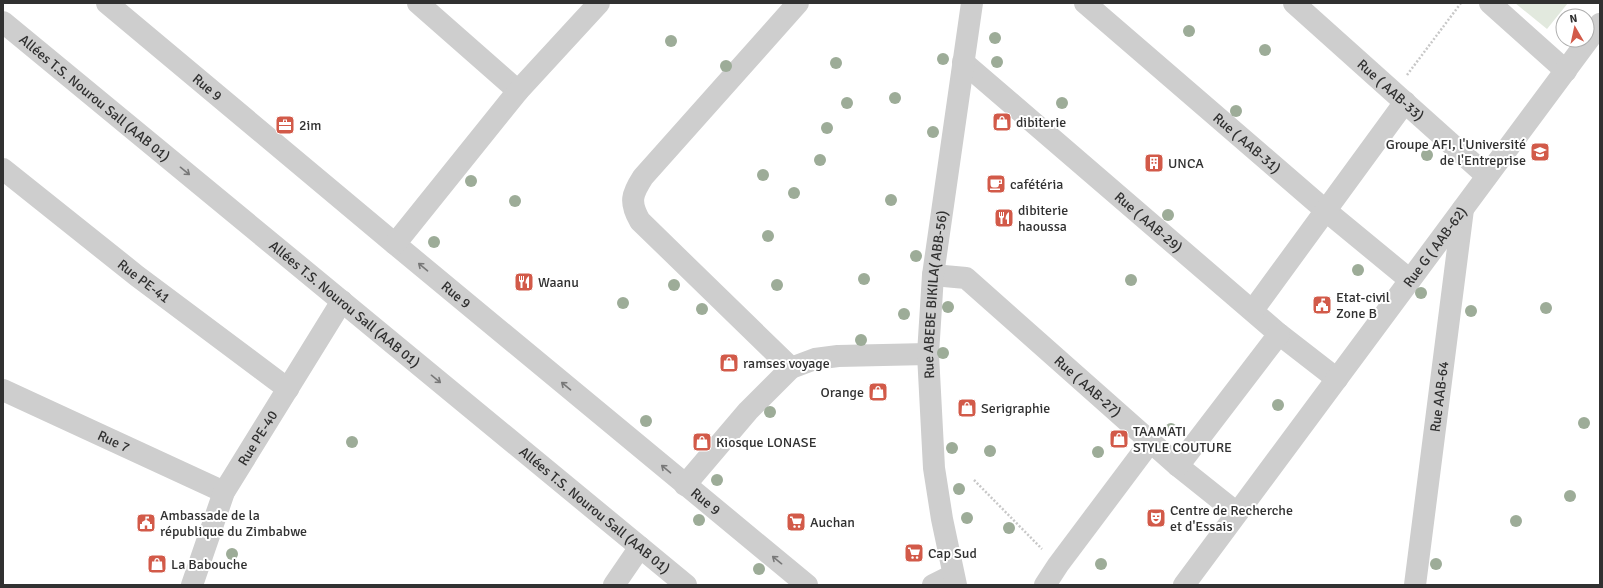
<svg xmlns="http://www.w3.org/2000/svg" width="1603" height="588" viewBox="0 0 1603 588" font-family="Signika,sans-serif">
	<rect width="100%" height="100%" fill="#fff"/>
	<path fill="#e2e9de" d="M1515 3H1568L1547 29Z"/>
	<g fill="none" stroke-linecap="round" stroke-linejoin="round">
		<path stroke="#c8c8c8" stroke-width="2.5" stroke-dasharray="2 2" stroke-linecap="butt" d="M1407 75 1461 3
			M974 480 1042 549"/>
		<g stroke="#cecece" stroke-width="22">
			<path id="s1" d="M107 3 395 244 807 585"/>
			<path d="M418 3 518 91"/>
			<path id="s2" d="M1085 3 1325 210 1410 280"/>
			<path id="s3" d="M1294 3 1487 176"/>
			<path d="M1490 3 1566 71"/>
			<path id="s4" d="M3 22 686 585"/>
			<path id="s5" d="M963 62 1279 334 1337 379"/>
			<path id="s6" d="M3 169 137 276 288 389"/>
			<path d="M395 244 518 91 599 3"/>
			<path id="s7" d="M933 275 966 278 1178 466 1237 513"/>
			<path d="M1253 310 1405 102"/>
			<path d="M791 368 640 221C629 202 632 194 643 177L798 3"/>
			<path id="s8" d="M3 390 224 492"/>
			<path d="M1178 466 1279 334"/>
			<path d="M685 485 748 411 791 368 815 359 838 356 928 354"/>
			<path id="s9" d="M192 585 224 492 342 301"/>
			<path d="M614 585 640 547"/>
			<path d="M933 585 953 575"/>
			<path id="s10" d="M956 585 942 519 934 468 928 354 933 275 972 3"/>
			<path d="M1045 585 1058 565 1151 441"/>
			<path id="s11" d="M1184 585 1600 24"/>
			<path id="s12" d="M1415 585 1463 209"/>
		</g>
	</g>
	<g fill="#9dac98">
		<circle cx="1189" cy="31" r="6"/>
		<circle cx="995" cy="38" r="6"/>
		<circle cx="671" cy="41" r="6"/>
		<circle cx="1265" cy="50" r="6"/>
		<circle cx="943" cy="59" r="6"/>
		<circle cx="997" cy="62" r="6"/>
		<circle cx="836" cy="63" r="6"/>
		<circle cx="726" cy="66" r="6"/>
		<circle cx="895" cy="98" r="6"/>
		<circle cx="847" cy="103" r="6"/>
		<circle cx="1062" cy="103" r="6"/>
		<circle cx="1236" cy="111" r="6"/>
		<circle cx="827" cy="128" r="6"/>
		<circle cx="933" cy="132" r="6"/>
		<circle cx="1427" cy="155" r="6"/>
		<circle cx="820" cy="160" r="6"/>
		<circle cx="763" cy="175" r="6"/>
		<circle cx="471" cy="181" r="6"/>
		<circle cx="794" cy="193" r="6"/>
		<circle cx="891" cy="200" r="6"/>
		<circle cx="515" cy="201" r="6"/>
		<circle cx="1168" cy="215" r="6"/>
		<circle cx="768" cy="236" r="6"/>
		<circle cx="434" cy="242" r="6"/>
		<circle cx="916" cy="256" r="6"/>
		<circle cx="1358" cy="270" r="6"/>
		<circle cx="864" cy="279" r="6"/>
		<circle cx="1131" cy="280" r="6"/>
		<circle cx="674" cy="285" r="6"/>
		<circle cx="777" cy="285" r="6"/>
		<circle cx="1421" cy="293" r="6"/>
		<circle cx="623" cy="303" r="6"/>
		<circle cx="948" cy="307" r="6"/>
		<circle cx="1546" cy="308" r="6"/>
		<circle cx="702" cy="309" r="6"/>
		<circle cx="1471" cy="311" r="6"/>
		<circle cx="904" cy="314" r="6"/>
		<circle cx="861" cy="340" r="6"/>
		<circle cx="943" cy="353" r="6"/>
		<circle cx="1278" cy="405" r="6"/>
		<circle cx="770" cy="412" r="6"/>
		<circle cx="646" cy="421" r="6"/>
		<circle cx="1584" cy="423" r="6"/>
		<circle cx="1171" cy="429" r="6"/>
		<circle cx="352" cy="442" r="6"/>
		<circle cx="952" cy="448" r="6"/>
		<circle cx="990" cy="451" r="6"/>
		<circle cx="1098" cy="452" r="6"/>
		<circle cx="717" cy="480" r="6"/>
		<circle cx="959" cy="489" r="6"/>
		<circle cx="1570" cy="496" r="6"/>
		<circle cx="967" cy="518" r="6"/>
		<circle cx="699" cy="520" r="6"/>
		<circle cx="1516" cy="521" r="6"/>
		<circle cx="1009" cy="528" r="6"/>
		<circle cx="232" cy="554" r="6"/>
		<circle cx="1101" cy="564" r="6"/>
		<circle cx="1436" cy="564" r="6"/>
		<circle cx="759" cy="569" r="6"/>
	</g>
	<defs><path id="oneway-shaft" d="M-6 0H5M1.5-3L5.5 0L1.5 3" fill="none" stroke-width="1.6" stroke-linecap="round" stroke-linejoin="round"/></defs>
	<g stroke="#787878">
		<use href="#oneway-shaft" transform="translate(185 171) rotate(39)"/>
		<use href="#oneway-shaft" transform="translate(423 267) rotate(-140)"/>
		<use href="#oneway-shaft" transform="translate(436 379) rotate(39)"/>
		<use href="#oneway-shaft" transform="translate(566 386) rotate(-140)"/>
		<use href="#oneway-shaft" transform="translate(666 469) rotate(-140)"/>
		<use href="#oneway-shaft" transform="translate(777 560) rotate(-141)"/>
	</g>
	<defs>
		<symbol id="shop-square" viewBox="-11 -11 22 22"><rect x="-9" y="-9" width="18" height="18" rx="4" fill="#d25a49" stroke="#fff"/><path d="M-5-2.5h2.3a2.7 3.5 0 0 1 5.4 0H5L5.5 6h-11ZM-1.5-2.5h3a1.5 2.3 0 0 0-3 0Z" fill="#fff"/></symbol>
		<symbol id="office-square" viewBox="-11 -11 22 22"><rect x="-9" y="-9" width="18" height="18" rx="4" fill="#d25a49" stroke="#fff"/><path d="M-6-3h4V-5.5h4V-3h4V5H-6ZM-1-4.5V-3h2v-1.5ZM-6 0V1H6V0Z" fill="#fff"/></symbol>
		<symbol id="university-square" viewBox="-11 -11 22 22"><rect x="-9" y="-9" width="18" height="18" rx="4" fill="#d25a49" stroke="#fff"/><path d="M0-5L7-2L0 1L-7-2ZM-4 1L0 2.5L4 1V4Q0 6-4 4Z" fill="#fff"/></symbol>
		<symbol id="building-square" viewBox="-11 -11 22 22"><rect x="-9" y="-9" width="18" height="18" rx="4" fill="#d25a49" stroke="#fff"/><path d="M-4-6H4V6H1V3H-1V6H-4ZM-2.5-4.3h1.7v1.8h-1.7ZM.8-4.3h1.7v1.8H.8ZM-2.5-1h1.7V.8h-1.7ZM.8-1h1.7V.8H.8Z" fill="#fff"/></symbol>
		<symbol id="cafe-square" viewBox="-11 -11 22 22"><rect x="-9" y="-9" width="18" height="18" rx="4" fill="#d25a49" stroke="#fff"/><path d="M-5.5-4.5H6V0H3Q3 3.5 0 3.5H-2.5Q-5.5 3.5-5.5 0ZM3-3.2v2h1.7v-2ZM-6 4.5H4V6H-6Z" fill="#fff"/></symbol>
		<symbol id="restaurant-square" viewBox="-11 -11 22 22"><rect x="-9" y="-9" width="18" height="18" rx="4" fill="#d25a49" stroke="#fff"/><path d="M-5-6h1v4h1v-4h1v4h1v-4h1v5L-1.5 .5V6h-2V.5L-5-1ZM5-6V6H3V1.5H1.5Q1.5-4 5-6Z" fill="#fff"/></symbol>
		<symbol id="civic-square" viewBox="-11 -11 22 22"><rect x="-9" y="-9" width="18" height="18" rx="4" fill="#d25a49" stroke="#fff"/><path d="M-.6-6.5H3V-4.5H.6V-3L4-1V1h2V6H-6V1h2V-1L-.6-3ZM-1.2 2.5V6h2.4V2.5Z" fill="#fff"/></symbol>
		<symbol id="theatre-square" viewBox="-11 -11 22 22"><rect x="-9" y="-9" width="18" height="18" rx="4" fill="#d25a49" stroke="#fff"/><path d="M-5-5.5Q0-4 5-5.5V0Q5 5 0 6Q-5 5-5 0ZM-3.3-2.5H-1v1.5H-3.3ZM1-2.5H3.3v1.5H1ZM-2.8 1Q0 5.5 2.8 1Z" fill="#fff"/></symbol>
		<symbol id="supermarket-square" viewBox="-11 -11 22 22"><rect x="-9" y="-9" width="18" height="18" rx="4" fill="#d25a49" stroke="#fff"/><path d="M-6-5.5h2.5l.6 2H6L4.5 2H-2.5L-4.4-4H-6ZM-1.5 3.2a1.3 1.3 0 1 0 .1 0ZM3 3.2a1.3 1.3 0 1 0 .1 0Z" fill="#fff"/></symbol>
	</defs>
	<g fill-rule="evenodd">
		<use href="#shop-square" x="991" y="111" width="22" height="22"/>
		<use href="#office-square" x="274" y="114" width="22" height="22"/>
		<use href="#university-square" x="1529" y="141" width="22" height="22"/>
		<use href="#building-square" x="1143" y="152" width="22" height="22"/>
		<use href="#cafe-square" x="985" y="173" width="22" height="22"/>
		<use href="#restaurant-square" x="993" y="207" width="22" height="22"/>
		<use href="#restaurant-square" x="513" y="271" width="22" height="22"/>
		<use href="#civic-square" x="1311" y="294" width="22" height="22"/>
		<use href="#shop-square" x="718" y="352" width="22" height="22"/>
		<use href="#shop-square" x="867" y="381" width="22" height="22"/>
		<use href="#shop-square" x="956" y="397" width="22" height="22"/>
		<use href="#shop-square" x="1108" y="428" width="22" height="22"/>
		<use href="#shop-square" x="691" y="431" width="22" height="22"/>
		<use href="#theatre-square" x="1145" y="507" width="22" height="22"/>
		<use href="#supermarket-square" x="785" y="511" width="22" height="22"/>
		<use href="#civic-square" x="135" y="512" width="22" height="22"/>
		<use href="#supermarket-square" x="903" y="542" width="22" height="22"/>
		<use href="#shop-square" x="146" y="553" width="22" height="22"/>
	</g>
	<g text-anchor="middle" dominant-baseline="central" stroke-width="4" stroke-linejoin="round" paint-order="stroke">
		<g font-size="14" fill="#313131" stroke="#fff">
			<text stroke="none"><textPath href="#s1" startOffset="131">Rue 9</textPath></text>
			<text stroke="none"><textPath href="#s3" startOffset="130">Rue ( AAB-33)</textPath></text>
			<text stroke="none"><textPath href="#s4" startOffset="119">Allées T.S. Nourou Sall (AAB 01)</textPath></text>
			<text stroke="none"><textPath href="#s2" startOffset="214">Rue ( AAB-31)</textPath></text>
			<text stroke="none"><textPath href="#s5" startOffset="245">Rue ( AAB-29)</textPath></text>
			<text stroke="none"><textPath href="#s11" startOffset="421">Rue G ( AAB-62)</textPath></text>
			<text stroke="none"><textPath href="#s6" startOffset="180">Rue PE-41</textPath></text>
			<text stroke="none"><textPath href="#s10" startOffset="293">Rue ABEBE BIKILA( ABB-56)</textPath></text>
			<text stroke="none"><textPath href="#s1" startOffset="455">Rue 9</textPath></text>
			<text stroke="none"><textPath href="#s4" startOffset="443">Allées T.S. Nourou Sall (AAB 01)</textPath></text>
			<text stroke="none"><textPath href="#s7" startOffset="196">Rue ( AAB-27)</textPath></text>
			<text stroke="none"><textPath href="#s12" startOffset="190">Rue AAB-64</textPath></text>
			<text stroke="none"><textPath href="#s9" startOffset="162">Rue PE-40</textPath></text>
			<text stroke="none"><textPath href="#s8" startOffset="122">Rue 7</textPath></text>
			<text stroke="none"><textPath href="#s1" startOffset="779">Rue 9</textPath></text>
			<text stroke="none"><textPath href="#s4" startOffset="767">Allées T.S. Nourou Sall (AAB 01)</textPath></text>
		</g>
		<g font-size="14" fill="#313131" stroke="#fff" text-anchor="start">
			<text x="1016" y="122">dibiterie</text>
			<text x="299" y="125">2im</text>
			<text x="1526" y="144" text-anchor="end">Groupe AFI, l'Université<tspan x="1526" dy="16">de l'Entreprise</tspan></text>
			<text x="1168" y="163">UNCA</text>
			<text x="1010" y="184">cafétéria</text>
			<text x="1018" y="210">dibiterie<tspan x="1018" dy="16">haoussa</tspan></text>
			<text x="538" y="282">Waanu</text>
			<text x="1336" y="297">Etat-civil<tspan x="1336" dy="16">Zone B</tspan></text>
			<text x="743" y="363">ramses voyage</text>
			<text x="864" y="392" text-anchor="end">Orange</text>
			<text x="981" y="408">Serigraphie</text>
			<text x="1133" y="431">TAAMATI<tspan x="1133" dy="16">STYLE COUTURE</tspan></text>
			<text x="716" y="442">Kiosque LONASE</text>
			<text x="1170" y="510">Centre de Recherche<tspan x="1170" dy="16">et d'Essais</tspan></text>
			<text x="160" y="515">Ambassade de la<tspan x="160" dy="16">république du Zimbabwe</tspan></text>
			<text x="810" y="522">Auchan</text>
			<text x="928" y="553">Cap Sud</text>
			<text x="171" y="564">La Babouche</text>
		</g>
	</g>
	<rect width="1603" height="588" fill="none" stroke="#313131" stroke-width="8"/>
	<g transform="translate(1575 28) rotate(351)"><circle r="19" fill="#ffffff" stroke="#adadad"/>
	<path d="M0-3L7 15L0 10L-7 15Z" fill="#d25a49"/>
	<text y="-6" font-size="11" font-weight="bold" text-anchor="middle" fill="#313131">N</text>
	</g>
</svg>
